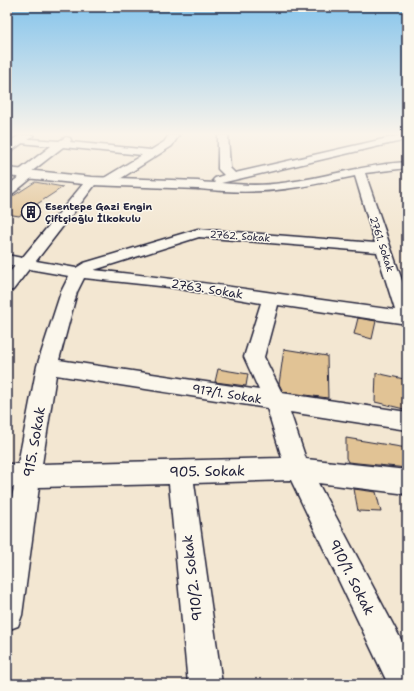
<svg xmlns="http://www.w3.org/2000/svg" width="414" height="691" viewBox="0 0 414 691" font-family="'Shantell Sans',sans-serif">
	<rect width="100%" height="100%" fill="#f3e7d2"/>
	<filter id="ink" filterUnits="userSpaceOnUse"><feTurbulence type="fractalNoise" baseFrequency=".025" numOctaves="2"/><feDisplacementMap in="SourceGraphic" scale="8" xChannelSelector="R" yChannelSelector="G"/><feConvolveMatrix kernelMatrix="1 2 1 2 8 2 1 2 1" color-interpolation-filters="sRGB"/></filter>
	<g filter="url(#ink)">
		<path fill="#e1c395" stroke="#22223b" d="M35 182 63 187 19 216 7 214V200Z
			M358 318 376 321 372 339 354 334Z
			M284 349 327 356 328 398 283 392 279 384Z
			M218 369 248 374 246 386 215 382Z
			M376 373 404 379V409L375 402Z
			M346 438 407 448V468L348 462 346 458Z
			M354 489 376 492 381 512 358 511Z"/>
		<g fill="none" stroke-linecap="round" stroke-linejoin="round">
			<defs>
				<path id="street" d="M169 135H179L172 146 112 184H104L102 181 104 178 142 155 63 147 31 172 35 175 33 177 11 195 7 196V186L19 177 15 174 17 172 51 146 21 143 17 142 16 140 17 138 59 141 66 137 70 138 71 140 70 142 151 150 164 142Z
					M218 135H228L230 168 235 173 388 138 393 141 388 144 221 183C241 185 262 186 282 183 324 178 365 164 407 162V168L365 173 407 295V324L278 305 264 357 282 393 407 412V430L290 412 306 459 407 470V494L318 483 407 651V684H388L291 480 194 483 222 684H188L169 484 39 487 22 615 18 626 7 630V525L14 487 7 488V464H18L37 366 61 292 69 276 29 269 13 290 7 291V275L15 266 7 265V255L22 258 88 178H96L98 181 36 261 76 268 84 263 198 229 375 243 355 176C307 186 273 194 224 191 214 190 204 190 194 188L192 185 194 182 216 183 213 180 215 178 224 175 218 169ZM199 237 377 252 395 310C294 297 195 280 94 270ZM84 278 169 287 261 303 244 357 259 390 59 360 77 292ZM56 375 267 408 282 458 42 464Z"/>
				<path id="secondary" d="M20 135H34L11 151 7 152V143Z
					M401 135H407V140L388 144 384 143 382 141 384 139Z
					M7 168 92 177 198 181 203 182 205 185 203 188 198 189 92 185 7 176Z"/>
			</defs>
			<use href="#street" stroke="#22223b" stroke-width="3"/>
			<use href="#secondary" stroke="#22223b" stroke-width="3"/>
			<use href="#street" fill="#fbf7ec" fill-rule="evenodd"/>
			<use href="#secondary" fill="#fbf7ec" fill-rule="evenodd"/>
		</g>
	</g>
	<linearGradient id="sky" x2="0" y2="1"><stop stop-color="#85c4ec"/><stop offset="0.58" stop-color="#faf4eb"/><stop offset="1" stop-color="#faf4eb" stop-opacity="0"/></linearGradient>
	<rect width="414" height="231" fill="url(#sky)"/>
	<defs>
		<symbol id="building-ring" viewBox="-11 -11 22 22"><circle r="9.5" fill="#fbf7ec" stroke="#22223b" stroke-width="1.5"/><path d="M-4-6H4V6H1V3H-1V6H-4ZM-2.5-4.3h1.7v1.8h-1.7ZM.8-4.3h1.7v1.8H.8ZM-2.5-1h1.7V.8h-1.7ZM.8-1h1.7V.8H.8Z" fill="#22223b"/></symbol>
	</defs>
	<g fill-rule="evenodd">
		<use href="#building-ring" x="20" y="201" width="22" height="22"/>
	</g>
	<g text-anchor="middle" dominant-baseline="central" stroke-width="3" stroke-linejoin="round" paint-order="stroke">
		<g font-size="10" font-weight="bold" fill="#22223b" stroke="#fbf7ec" text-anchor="start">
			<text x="45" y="206">Esentepe Gazi Engin<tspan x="45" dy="12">Çiftçioğlu İlkokulu</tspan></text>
		</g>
		<g font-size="10" fill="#22223b" stroke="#fbf7ec">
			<text transform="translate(240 236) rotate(4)">2762. Sokak</text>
			<text transform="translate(382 244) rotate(72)">2761. Sokak</text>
		</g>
		<g font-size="12" fill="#22223b" stroke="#fbf7ec">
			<text transform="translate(207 289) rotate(9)">2763. Sokak</text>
			<text transform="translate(227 394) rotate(9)">917/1. Sokak</text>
		</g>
		<g font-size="14" fill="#22223b" stroke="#fbf7ec">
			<text transform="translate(34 442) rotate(-80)">915. Sokak</text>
			<text transform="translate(207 471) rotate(-1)">905. Sokak</text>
			<text transform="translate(352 577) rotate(63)">910/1. Sokak</text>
			<text transform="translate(192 578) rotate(-97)">910/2. Sokak</text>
		</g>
	</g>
	<rect width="414" height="691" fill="none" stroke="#fbf7ec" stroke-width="24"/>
	<rect x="12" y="12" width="390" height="667" fill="none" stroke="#22223b" stroke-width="1.5" filter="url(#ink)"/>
</svg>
